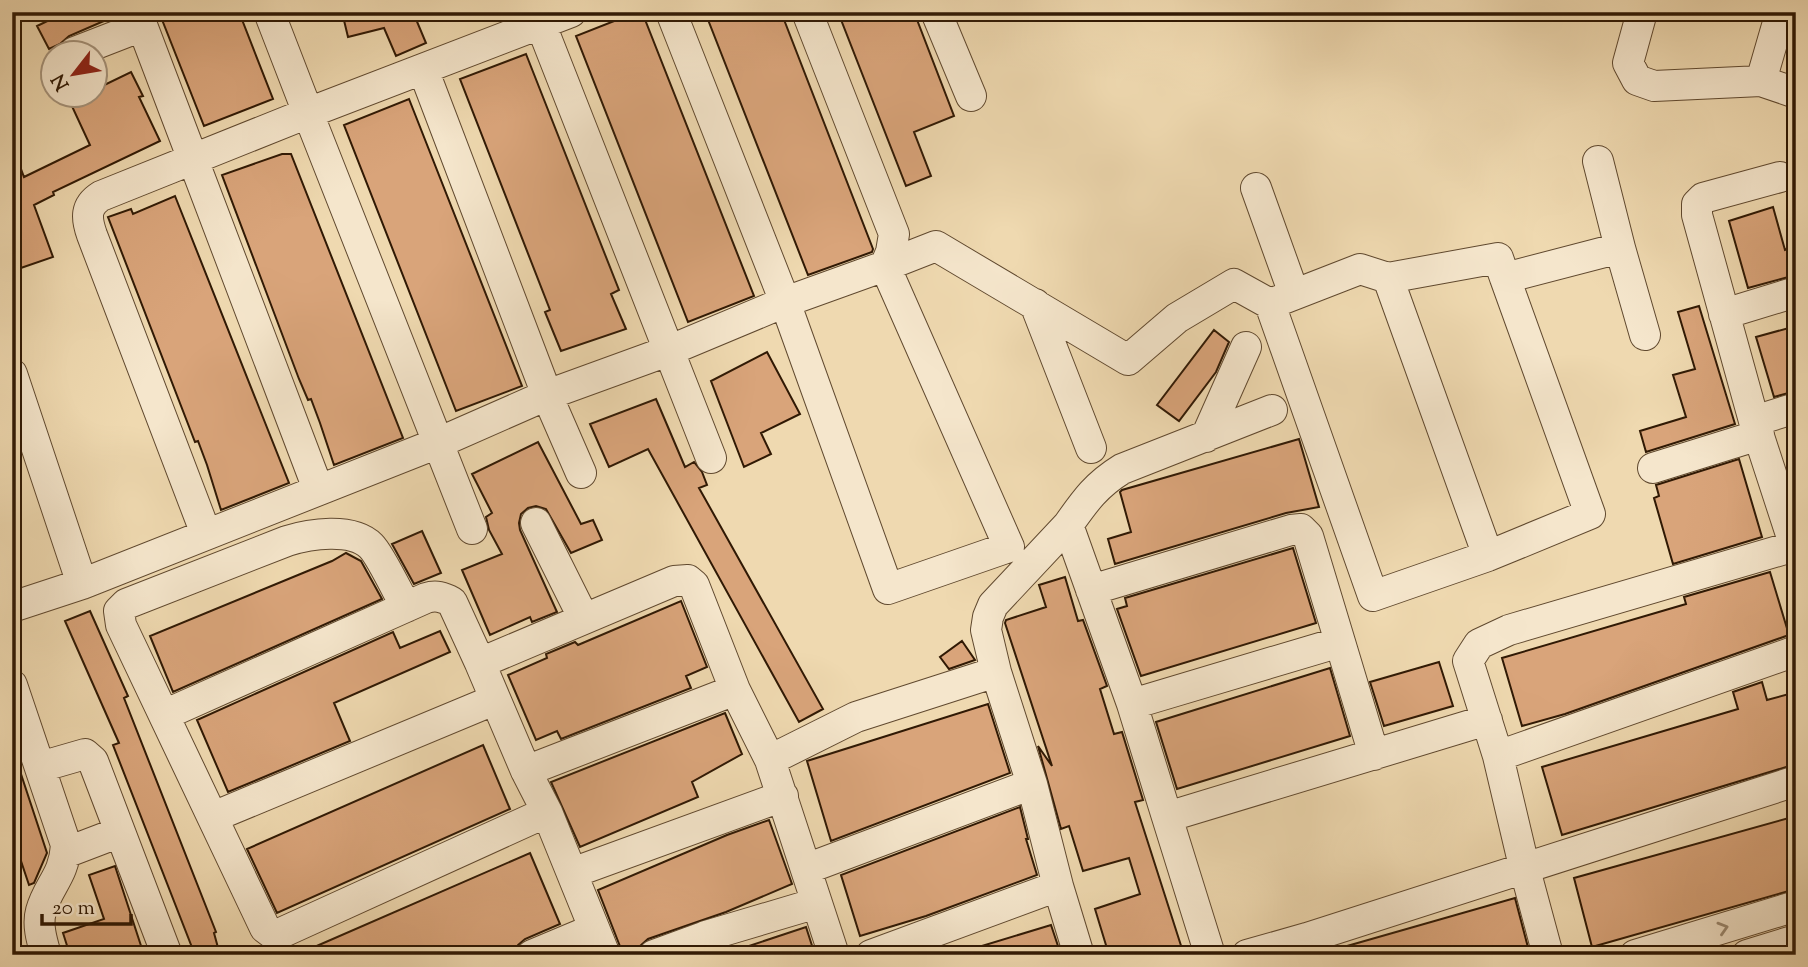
<svg xmlns="http://www.w3.org/2000/svg" width="1808" height="967" viewBox="0 0 1808 967" font-family="'Sorts Mill Goudy',serif">
	<rect width="100%" height="100%" fill="#efd9b0"/>
	<filter id="stains"><feTurbulence type="fractalNoise" baseFrequency=".00286" numOctaves="4"/><feColorMatrix values="0 0 0 0 .2 0 0 0 0 .09 0 0 0 0 .02 0 0 0 .5 -.17"/></filter>
	<radialGradient id="worn" r=".72"><stop offset=".6" stop-color="#630" stop-opacity="0"/><stop offset="1" stop-color="#630" stop-opacity=".3"/></radialGradient>
	<path fill="#d9a47a" stroke="#301904" stroke-width="2" d="M66 12H120V14L69 36 60 44 49 49 37 26Z
		M159 12H239L273 99 204 126Z
		M342 12H413L426 43 396 56 384 28 348 37Z
		M637 12H642L754 296 688 322 576 36Z
		M705 12H781L873 249 872 252 808 275Z
		M838 12H914L954 116 914 132 931 176 906 186Z
		M526 54 619 290 611 294 626 329 561 351 545 312 550 310 460 79Z
		M131 72 143 96 139 97 160 141 53 192 54 195 34 205 53 257 12 271V153H15L24 177 90 145 70 102 85 94H94V90Z
		M409 99 522 386 456 411 344 125Z
		M282 154H291L403 438 334 465 320 423 311 399 308 400 299 379 222 175Z
		M175 196 289 483 221 510 207 465 198 441 195 442 108 217 131 209 133 214Z
		M1773 207 1785 250 1796 246V275L1748 288 1729 221Z
		M1699 306 1735 424 1646 452 1640 431 1686 417 1673 375 1695 369 1678 312Z
		M1796 326V391L1774 397 1756 337Z
		M1214 330 1229 342 1216 372 1179 421 1157 405Z
		M767 352 800 414 761 433 771 454 744 467 711 381Z
		M656 399 685 467 694 462 702 472 707 485 699 488 823 709 799 722 648 449 609 467 590 424Z
		M1299 439 1319 507 1286 513 1115 564 1108 539 1131 532 1120 492 1122 490Z
		M538 442 581 524 593 520 602 540 571 553 546 509 536 506 528 508 521 514 519 523 520 530 557 612 532 622 530 617 490 635 462 570 502 554 489 530 486 517 492 513 472 474Z
		M1739 459 1762 537 1673 564 1654 498 1659 496 1656 485Z
		M422 531 441 573 414 584 392 544Z
		M1293 548 1316 623 1141 676 1117 609 1127 606 1125 598Z
		M346 553 361 561 382 599 173 692 150 636 332 561Z
		M1770 572 1789 635 1565 714 1522 726 1502 658 1686 604 1684 597Z
		M1065 577 1078 621 1083 620 1107 686 1100 689 1114 734 1122 732 1143 800 1135 802 1184 955H1109L1095 909 1140 894 1129 858 1083 871 1069 826 1061 829 1038 746 1052 766 1005 623 1006 620 1046 607 1039 585Z
		M681 601 707 667 686 676 691 688 561 739 557 731 536 740 508 675 547 658 546 654 575 642 578 645Z
		M90 611 128 696 124 698 216 932 214 933 220 955H195L113 745 119 743 65 621Z
		M440 631 450 652 334 703 350 741 228 792 197 720 393 632 400 648Z
		M962 641 975 660 949 669 940 657Z
		M1439 662 1453 706 1384 726 1370 682Z
		M1330 668 1350 736 1177 789 1156 722Z
		M1762 682 1767 700 1796 692V764L1562 835 1542 767 1738 709 1733 692Z
		M988 704 1010 773 831 841 807 761Z
		M725 713 742 754 692 782 698 797 580 847 551 782Z
		M483 745 510 809 277 913 247 849Z
		M17 762 47 853 34 883 29 885 12 834V763Z
		M1020 807 1028 839H1026L1037 875 926 916 860 936 841 875Z
		M1796 816V889L1592 947 1574 878Z
		M769 820 792 884 726 912 648 939 639 947 623 954 598 890 727 835Z
		M530 853 560 924 525 939 518 945 515 955H296Z
		M115 866 144 955H70L63 933 104 919 89 875Z
		M1515 898 1530 955H1341L1340 948Z
		M1051 925 1061 955H973L972 949Z
		M806 927 815 955H738L737 950Z"/>
	<g fill="none" stroke-linecap="round" stroke-linejoin="round">
		<defs>
			<path id="minor" d="M137 12 318 489
				M536 12 711 458
				M671 12 785 302 888 589 1009 547 885 266 936 246 1128 360 1177 318 1234 284 1270 304 1360 269 1388 278 1498 258 1505 278 1620 248 1645 335
				M936 12 971 96
				M1642 12 1628 63 1637 80 1654 86 1761 81
				M1781 12 1761 81 1796 93
				M75 52 142 26
				M423 69 547 395 581 473
				M1598 161 1620 248
				M1780 177 1703 198 1697 204V215L1754 421 1796 550
				M1256 188 1294 294
				M1388 278 1488 556
				M1035 304 1091 448
				M1270 304 1373 596 1488 556 1590 514 1505 278
				M1724 314 1796 292
				M12 374 82 584
				M1272 410 1122 469C1096 485 1085 501 1068 525L1132 704 1167 817 1487 720
				M1754 421 1796 408
				M1206 437 1246 347
				M1653 468 1759 435
				M536 523 584 619
				M472 529 308 113 571 12
				M206 534 92 235C86 218 85 206 101 196L308 113 269 12
				M1091 590 1291 530 1301 529 1308 536 1340 642 1132 704
				M12 607 82 584 438 443 547 395 668 351 785 302 885 266 891 252 894 234 807 12
				M406 607C398 593 381 556 371 546 352 527 309 534 287 541L126 604 119 611 121 625 265 928 273 934 281 933 547 812
				M1340 642 1374 755
				M480 663 674 581 688 580 694 585 735 690 770 760 834 955
				M12 685 66 845C64 877 48 885 41 911 37 925 42 941 46 955
				M164 715 426 598C436 595 443 597 452 602L480 663 526 771 547 812 605 955
				M1498 756 1796 651
				M770 760 856 717 996 672
				M40 767 85 754 93 761 167 955
				M526 771 735 690
				M213 817 494 700
				M1167 817 1210 955
				M65 853 120 832
				M806 869 1032 784
				M572 873 783 796
				M1058 886 1032 784 996 672 986 630 988 617 993 605 1068 525
				M706 936 817 903
				M532 955 594 929
				M654 955 706 936 713 954
				M871 955 1058 886 1079 955
				M1247 955 1307 938 1796 781
				M1548 955 1524 866 1498 756 1468 661 1479 644 1509 630 1795 546
				M1635 955 1796 906
				M1747 955 1796 940"/>
		</defs>
		<use href="#minor" stroke="#60492f" stroke-width="32"/>
		<use href="#minor" stroke="#f5e6cc" stroke-width="30"/>
	</g>
	<defs><path id="oneway-chevron" d="M-2-3.5L2.5 0L-2 3.5" fill="none" stroke-width="1.6" stroke-linecap="round" stroke-linejoin="round" transform="scale(1.75)"/></defs>
	<use stroke="#9c8a72" href="#oneway-chevron" transform="translate(1723 928) rotate(-17)"/>
	<rect width="1808" height="967" fill="none" stroke="#efd9b0" stroke-width="42"/>
	<rect x="14" y="14" width="1780" height="939" fill="none" stroke="#301904" stroke-width="3.5"/>
	<rect x="21" y="21" width="1766" height="925" fill="none" stroke="#301904" stroke-width="2"/>
	<g transform="translate(74 74) rotate(239)"><circle r="33" fill="#f5e6cc" stroke="#a6947c" stroke-width="2"/>
	<path d="M0-5L12 26L0 18L-12 26Z" fill="#8f2418"/>
	<text y="-10" font-size="19" font-weight="bold" text-anchor="middle" fill="#301904">N</text>
	</g>
	<path d="M42 914v10h89v-10" fill="none" stroke="#301904" stroke-width="3.5"/>
	<text x="52" y="914" font-size="21" fill="#301904" stroke="#f5e6cc" stroke-width="5" paint-order="stroke">20 m</text>
	<rect width="100%" height="100%" filter="url(#stains)"/>
	<rect width="100%" height="100%" fill="url(#worn)"/>
</svg>
